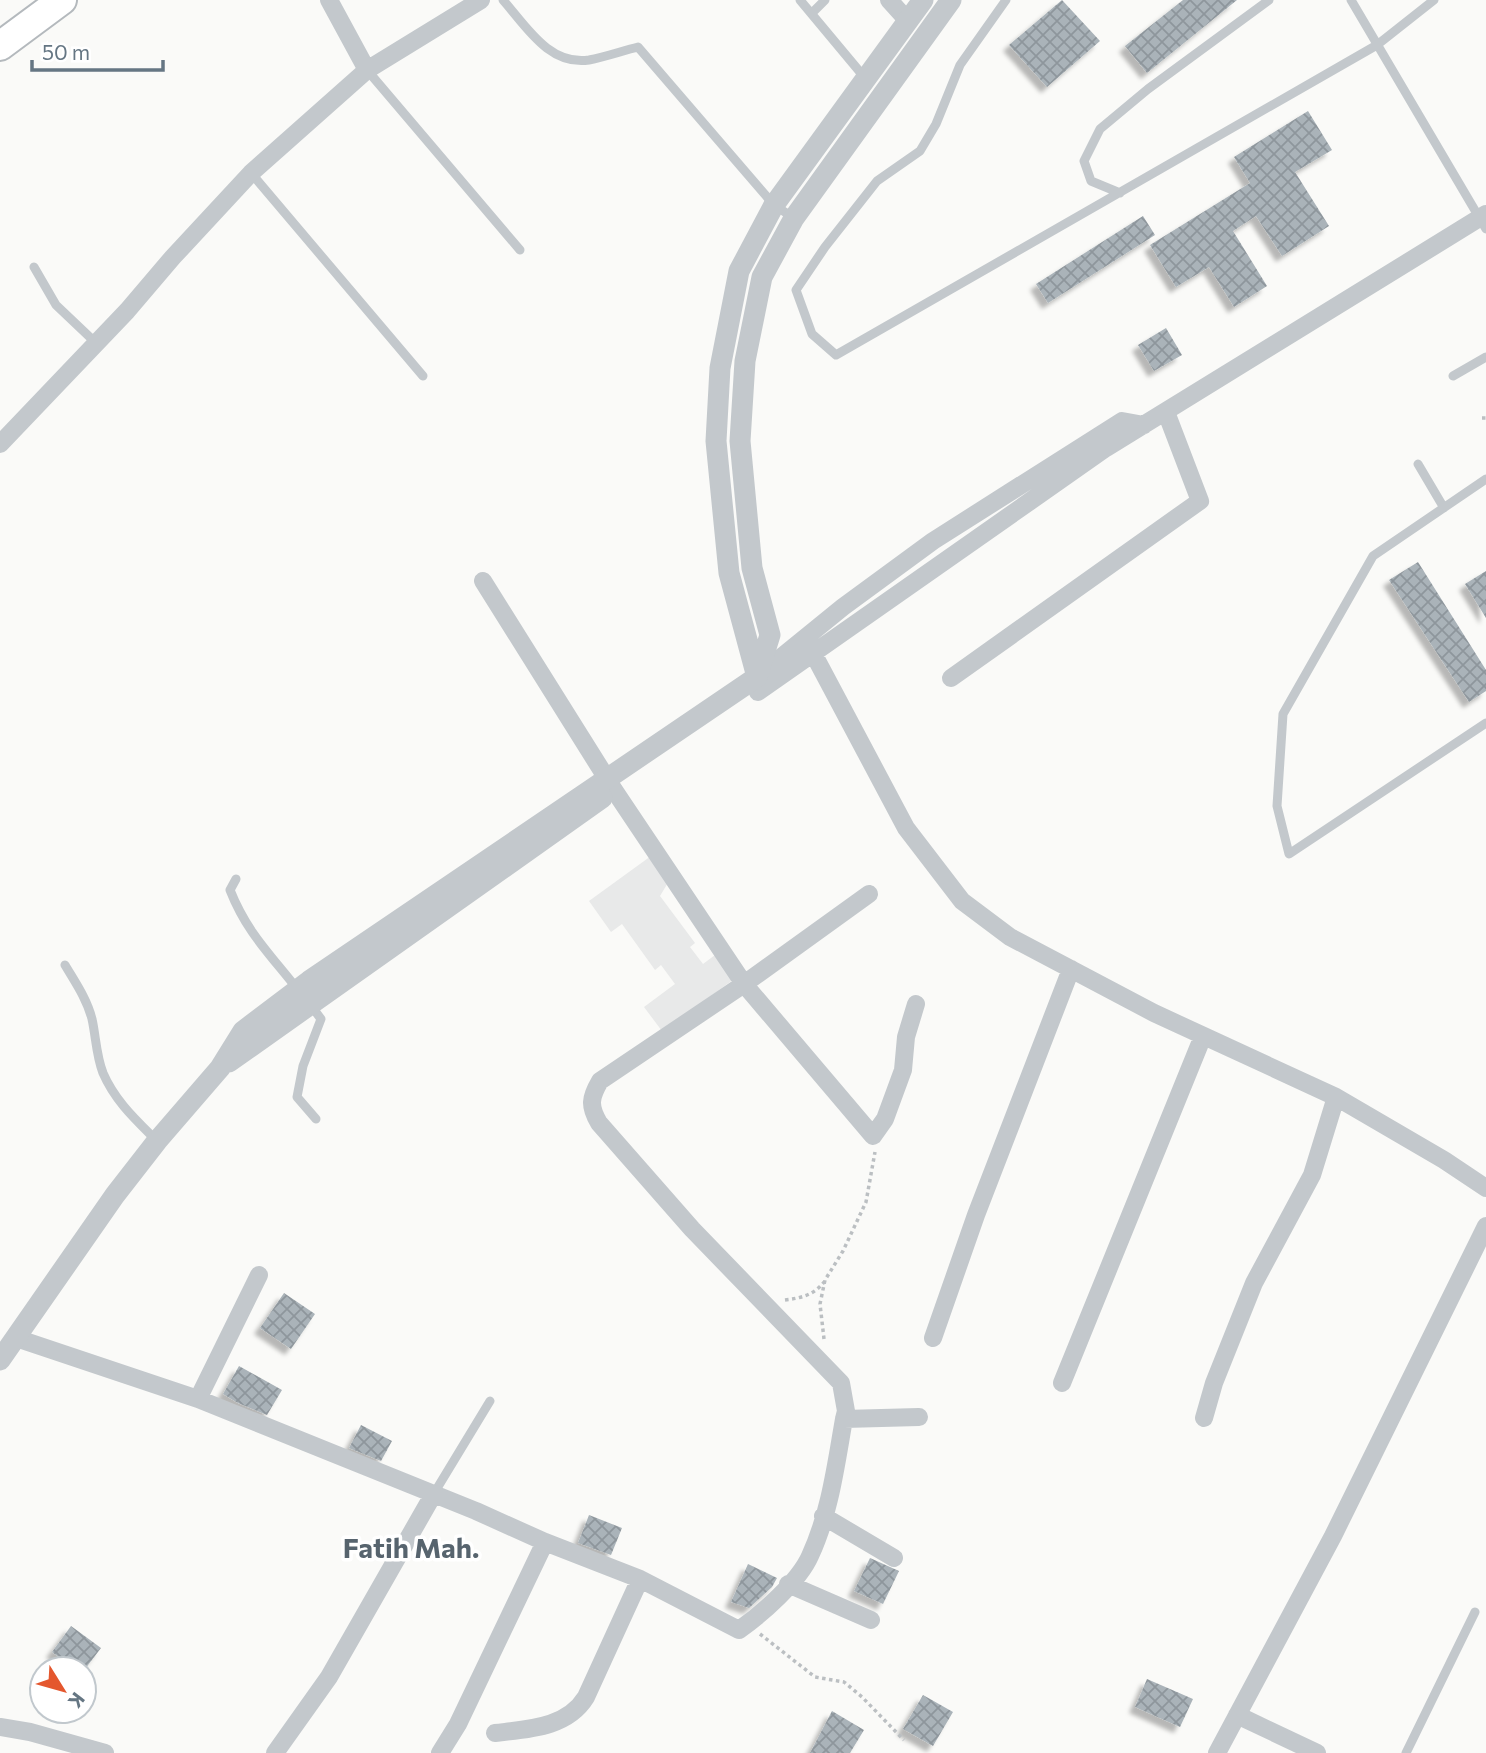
<svg xmlns="http://www.w3.org/2000/svg" width="1486" height="1753" viewBox="0 0 1486 1753" font-family="Commissioner,sans-serif">
	<defs>
		<pattern id="building-cross-hatch" width="8" height="8" patternUnits="userSpaceOnUse" patternTransform="scale(1.75)"><rect width="8" height="8" fill="#aab3b9"/><path d="M0 0l8 8M0 8l8-8" fill="none" stroke="#8e969c"/></pattern>
		<filter id="shadow"><feDropShadow dx="-6" dy="6" stdDeviation="2" flood-color="#0004"/></filter>
	</defs>
	<rect width="100%" height="100%" fill="#fafaf8"/>
	<path fill="#e8e9e9" d="M651 856 669 881 660 896 695 943 690 947 703 964 719 952 737 977 662 1031 644 1007 675 984 661 965 655 970 622 924 611 932 589 901Z"/>
	<path fill="url(#building-cross-hatch)" filter="url(#shadow)" d="M1062 0 1100 41 1047 87 1009 45Z
		M1183 0H1237L1147 73 1125 46Z
		M1308 111 1332 150 1295 172 1329 226 1282 256 1256 216 1233 231 1267 286 1234 307 1209 267 1176 287 1150 245 1250 183 1234 157Z
		M1143 216 1155 235 1048 303 1036 284Z
		M1166 328 1182 355 1154 371 1138 345Z
		M1418 562 1486 670V691L1469 702 1389 580Z
		M1486 571V618L1465 584Z
		M284 1293 315 1314 291 1349 260 1328Z
		M239 1366 282 1390 267 1415 238 1403 223 1394Z
		M361 1425 392 1441 381 1461 349 1448Z
		M589 1515 622 1528 611 1555 578 1543Z
		M870 1558 899 1571 883 1604 854 1591Z
		M748 1564 777 1578 772 1587 749 1608 731 1602Z
		M71 1626 101 1648 85 1669H75L52 1652Z
		M1147 1679 1193 1699 1180 1727 1135 1707Z
		M923 1695 953 1712 933 1746 903 1729Z
		M832 1711 864 1730 850 1753H810Z"/>
	<g fill="none" stroke-linecap="round" stroke-linejoin="round">
		<defs>
			<path id="trunk" d="M0 46 62 0"/>
		</defs>
		<use href="#trunk" stroke="#b4b9bd" stroke-width="32"/>
		<path stroke="#bbbfc2" stroke-width="3.5" stroke-dasharray="3.5 3.5" stroke-linecap="butt" d="M1482 418H1486
			M785 1300C801 1298 814 1295 824 1282
			M824 1339 820 1304 825 1280 843 1251 866 1202 875 1152
			M760 1634 815 1677 844 1682 862 1697 904 1740"/>
		<path stroke="#c3c8cc" stroke-width="9" d="M503 0C526 26 549 66 589 60 605 57 622 51 638 47L774 205 794 218
			M800 0 865 78
			M1006 0 960 65 936 124 920 151 877 181 825 247 796 290 812 334 836 355 1377 45 1434 0
			M1351 0 1486 229
			M812 13 825 0
			M367 70 520 250
			M251 173 423 376
			M1120 193 1091 181 1084 161 1100 129 1148 89 1269 0
			M34 267 56 305 96 343
			M1453 376 1486 357
			M1418 464 1444 508
			M1486 479 1373 556 1283 714 1277 806 1289 854 1486 723
			M236 879 230 890C247 933 270 954 298 990
			M65 965C75 982 87 999 92 1019 96 1037 96 1055 103 1073 115 1101 136 1120 157 1141
			M309 1003 321 1019 303 1066 297 1097 316 1119
			M433 1495 490 1401
			M1406 1753 1475 1612"/>
		<path stroke="#c3c8cc" stroke-width="18" d="M329 0 367 70
			M889 0 908 21
			M0 444 127 311 173 257 251 173 367 70 481 0
			M483 581 614 790 744 984 873 1136 885 1119 903 1070 906 1037 916 1004
			M805 638 906 828 962 901 1010 937 1154 1013 1336 1097 1444 1160 1486 1188
			M757 677 843 607 933 541 1122 421 1144 425
			M951 678 1200 501 1166 412
			M758 692 1106 448 1486 214
			M16 1338 198 1399 476 1511 545 1542 640 1579 739 1630C762 1614 799 1581 810 1556 830 1513 836 1464 844 1419L846 1411 841 1383 692 1229 599 1123C589 1106 590 1098 600 1081L744 984 869 894
			M933 1338 976 1215 1071 969
			M1062 1383 1203 1036
			M198 1399 259 1275
			M1204 1418 1214 1383 1254 1283 1312 1175 1336 1097
			M844 1419 919 1417
			M823 1516 894 1558
			M788 1584 871 1620
			M1237 1715 1317 1753
			M0 1727 30 1732 105 1753
			M495 1733C528 1729 567 1728 586 1697L640 1579
			M275 1753 329 1677 433 1495
			M440 1753 458 1724 545 1542
			M1217 1753 1333 1536 1486 1226"/>
		<path stroke="#c3c8cc" stroke-width="21" d="M757 677 729 573 716 441 720 368 739 271 774 205 923 0
			M229 1062 602 798
			M0 1360 115 1195 157 1141 220 1068 243 1031 309 981 757 677 770 635 752 568 740 441 745 361 762 277 794 218 951 0"/>
		<use href="#trunk" stroke="#fff" stroke-width="28"/>
	</g>
	<g text-anchor="middle" dominant-baseline="central" stroke-width="7" stroke-linejoin="round" paint-order="stroke">
		<g font-size="28" font-weight="bold" fill="#57646e" stroke="#fff">
			<text x="411" y="1547">Fatih Mah.</text>
		</g>
	</g>
	<g transform="translate(63 1690) rotate(127)"><circle r="33" fill="#ffffff" stroke="#c1c8cd" stroke-width="2"/>
	<path d="M0-5L12 26L0 18L-12 26Z" fill="#e4572e"/>
	<text y="-10" font-size="19" font-weight="bold" text-anchor="middle" fill="#657683">K</text>
	</g>
	<path d="M32 60v10h131v-10" fill="none" stroke="#657683" stroke-width="3.5"/>
	<text x="42" y="60" font-size="21" fill="#657683" stroke="#ffffff" stroke-width="5" paint-order="stroke">50 m</text>
</svg>
